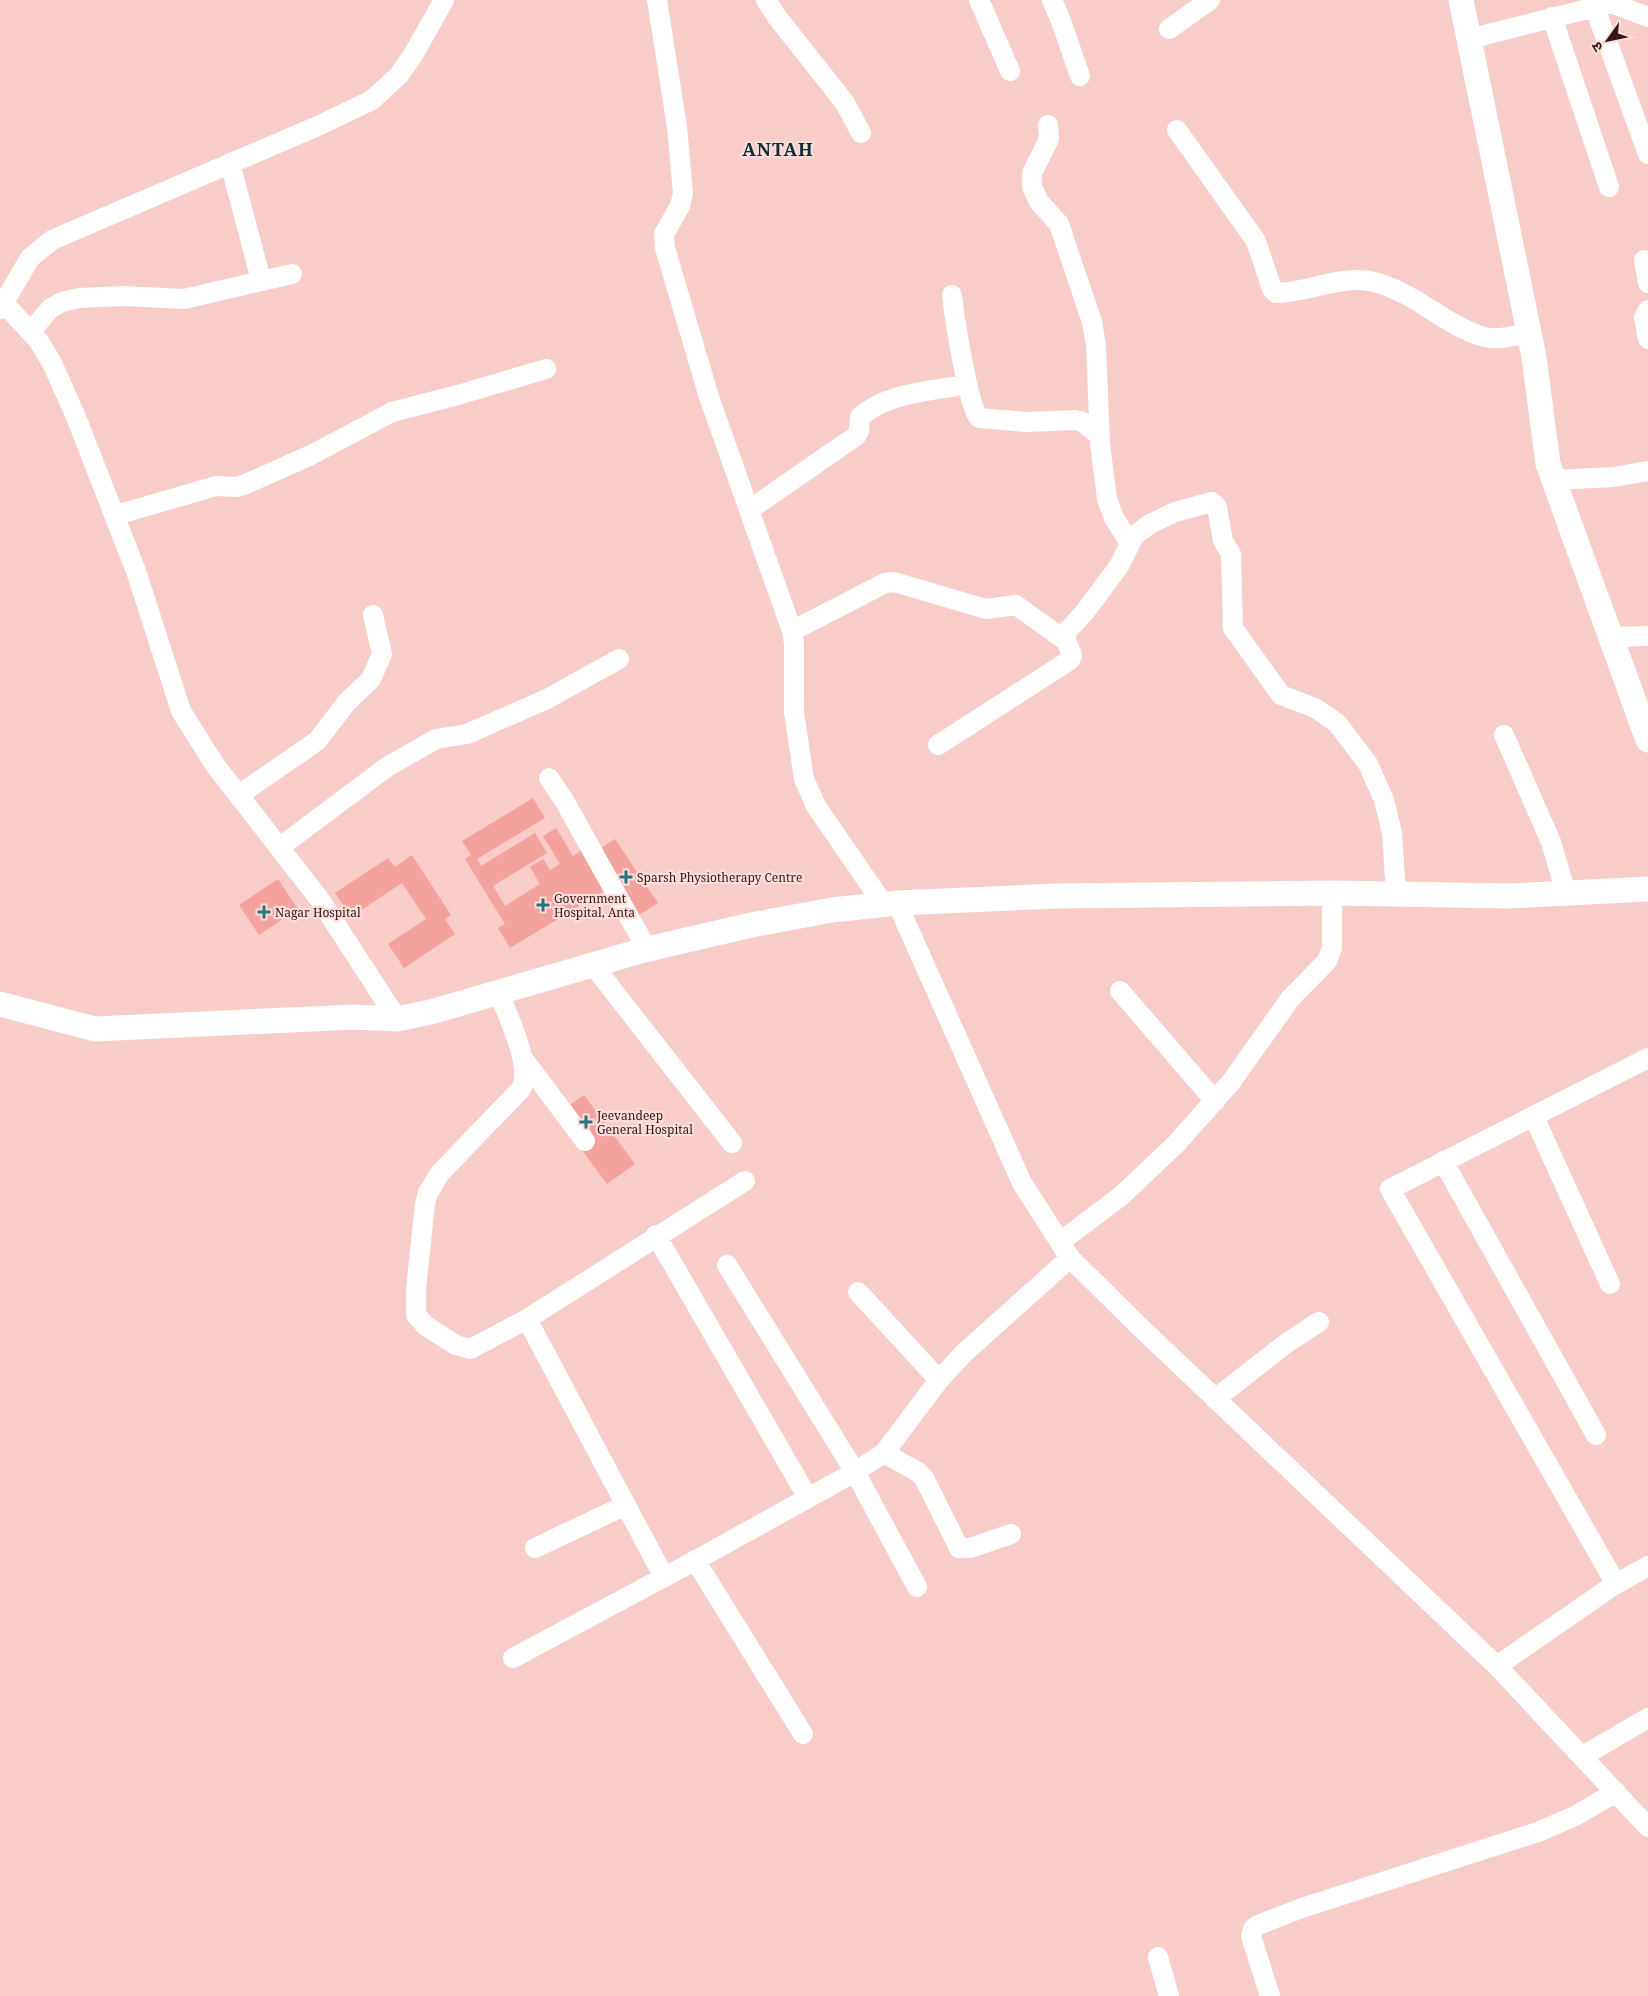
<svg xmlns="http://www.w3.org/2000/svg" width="1648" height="1996" viewBox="0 0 1648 1996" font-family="'Noto Serif','Noto Sans Devanagari',serif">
	<rect width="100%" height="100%" fill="#f8ccc9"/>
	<path fill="#f4a29e" d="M533 798 545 818 477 859 481 866 535 833 547 853 493 886 505 906 540 884 530 867 543 859 550 870 560 864 543 836 556 828 573 856 586 847 611 887 510 948 498 928 505 924 465 859 471 855 462 841Z
		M615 839 658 903 638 916 595 852Z
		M412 855 451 915 445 919 455 934 404 968 388 944 426 919 402 883 351 917 335 893 388 858 395 867Z
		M278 879 298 909 259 935 239 905Z
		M584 1095 635 1164 607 1184 579 1146 563 1110Z"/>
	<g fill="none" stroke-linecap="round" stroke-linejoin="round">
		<path stroke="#fff" stroke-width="20" d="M657 0 677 127 683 193 680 206 664 234 665 248 709 397 792 631 794 643V712L804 779 816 806 884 905
			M766 0 777 17 845 103 861 133
			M979 0 1010 71
			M1052 0 1061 21 1080 76
			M1595 8 1648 154
			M1552 17 1609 187
			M1169 29 1210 0
			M1469 39 1611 3 1648 17
			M1048 125 1049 139 1032 173V187L1039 202 1059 224 1092 322 1096 345 1100 444 1107 499 1114 518 1130 543
			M1177 130 1256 241 1272 289 1276 293C1308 293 1342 274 1374 282 1415 292 1444 325 1484 337 1498 341 1516 335 1530 333
			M230 163 261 280
			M1644 260 1648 283
			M952 295C954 315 968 406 979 418L1026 422 1075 420 1081 421 1100 436
			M4 303 38 340 52 363 76 417 136 571 181 711 215 765 320 900 397 1019
			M0 309 30 258 52 240 320 125 372 100 399 75 413 55 444 0
			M1648 310 1644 318 1648 339
			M31 331 51 308 62 302 79 298 125 296 184 299 292 274
			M1554 480 1613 477 1648 471
			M749 510 856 436 859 431 860 417C888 392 933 391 968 384
			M116 515 216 486 237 487 246 484 311 455 392 412 458 395 546 369
			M792 631 885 583 894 582 986 609 1016 605 1066 641
			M1611 637 1648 636
			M1504 735 1551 842 1566 893
			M938 745 1070 660 1072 655 1065 638 1068 630 1084 613 1119 566 1134 536 1150 524 1175 512 1212 502 1217 507 1223 541 1231 554 1233 628 1281 695 1315 708 1337 723 1368 764 1384 800 1392 833 1396 894
			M549 778 565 802 647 949
			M239 795 317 741 347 702 371 679 382 654 373 615
			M280 847 387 767 436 739 467 734 547 699 619 659
			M897 903 1022 1183 1070 1258 1140 1327 1497 1666 1648 1827
			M593 965 732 1143
			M1120 991 1215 1101
			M499 993C508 1017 533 1067 521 1089L440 1173 428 1193 425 1204 416 1289V1315L426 1326 456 1345 470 1349 478 1345 527 1319 745 1181
			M522 1057 585 1141
			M1534 1117 1610 1284
			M1443 1161 1596 1435
			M656 1235 808 1498
			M1060 1242 1121 1196 1176 1144 1231 1082 1290 999 1327 961 1332 948V893
			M727 1265 855 1472 917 1587
			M858 1292 939 1380
			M527 1319 664 1577
			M1215 1399 1288 1342 1319 1322
			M884 1453 918 1472 924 1478 959 1548H970L1011 1534
			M535 1548 626 1505
			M695 1560 803 1734
			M1616 1584 1390 1189 1648 1058
			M513 1658 698 1559 855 1472 884 1453 939 1380 964 1353 1070 1258
			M1497 1666 1611 1587 1648 1566
			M1583 1756 1648 1718
			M1158 1957 1169 1996
			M1270 1996 1251 1936 1253 1929 1258 1925 1302 1908 1538 1832 1575 1816 1616 1792"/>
		<path stroke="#fff" stroke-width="25" d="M1461 0 1534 357 1548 464 1648 740
			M0 1004 95 1029 354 1017 397 1019 431 1012 644 950 751 925 832 910 897 903 1057 896 1332 893 1509 896 1648 889"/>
	</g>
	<g fill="#287279" stroke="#fcdddb" stroke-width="2">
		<path d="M623.5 869.5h5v5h5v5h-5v5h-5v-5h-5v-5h5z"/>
		<path d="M540.5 897.5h5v5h5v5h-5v5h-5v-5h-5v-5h5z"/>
		<path d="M261.5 904.5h5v5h5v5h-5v5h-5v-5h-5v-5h5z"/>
		<path d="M583.5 1114.5h5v5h5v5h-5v5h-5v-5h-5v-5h5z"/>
	</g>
	<g text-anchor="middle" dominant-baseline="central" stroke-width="4.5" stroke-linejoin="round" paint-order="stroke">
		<g font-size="12" fill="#311716" stroke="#fcdddb" text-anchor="start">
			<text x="637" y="877">Sparsh Physiotherapy Centre</text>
			<text x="554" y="898">Government<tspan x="554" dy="14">Hospital, Anta</tspan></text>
			<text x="275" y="912">Nagar Hospital</text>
			<text x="597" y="1115">Jeevandeep<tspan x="597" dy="14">General Hospital</tspan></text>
		</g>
		<g font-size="18" font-weight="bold" letter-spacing="1" fill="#0d3033" stroke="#fcdddb">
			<text x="778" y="149">ANTAH</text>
		</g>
	</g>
	<g transform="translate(1608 40) rotate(237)" stroke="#fcdddb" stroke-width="4" paint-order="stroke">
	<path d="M0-4L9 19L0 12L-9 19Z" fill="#311716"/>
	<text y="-8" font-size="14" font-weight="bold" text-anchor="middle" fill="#311716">उ</text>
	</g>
</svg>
